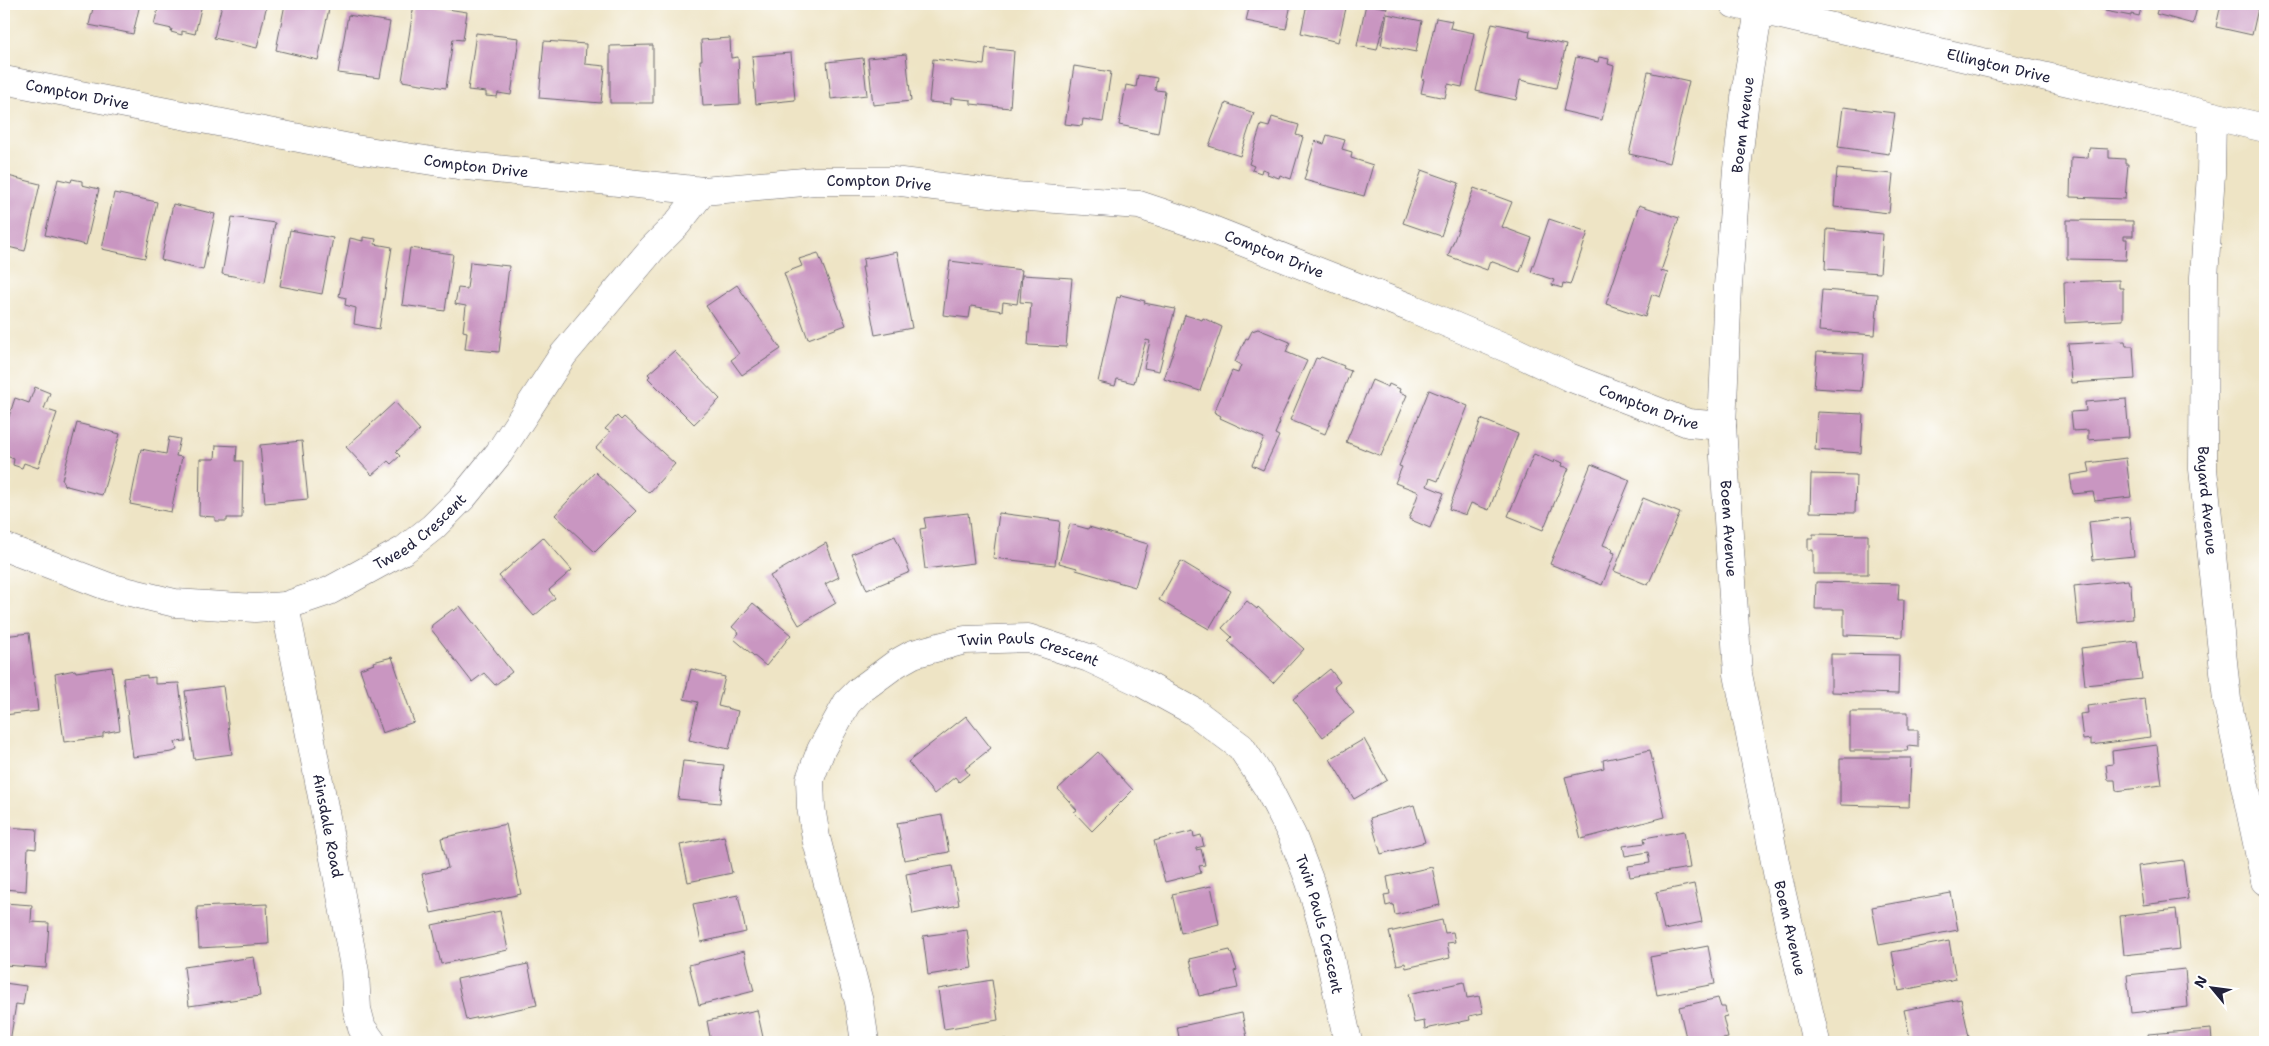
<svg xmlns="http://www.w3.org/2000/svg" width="2269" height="1046" viewBox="0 0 2269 1046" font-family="'Shantell Sans',sans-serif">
	<rect width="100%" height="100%" fill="#fff"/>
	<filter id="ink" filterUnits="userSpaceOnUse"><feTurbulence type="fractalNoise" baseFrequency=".02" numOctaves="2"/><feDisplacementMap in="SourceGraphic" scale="10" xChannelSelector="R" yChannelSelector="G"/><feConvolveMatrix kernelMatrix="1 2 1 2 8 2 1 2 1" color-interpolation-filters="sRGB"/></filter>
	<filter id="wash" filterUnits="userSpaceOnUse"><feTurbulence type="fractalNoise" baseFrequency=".0096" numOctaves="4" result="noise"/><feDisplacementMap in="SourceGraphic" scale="20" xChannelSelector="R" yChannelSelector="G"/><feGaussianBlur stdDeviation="1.12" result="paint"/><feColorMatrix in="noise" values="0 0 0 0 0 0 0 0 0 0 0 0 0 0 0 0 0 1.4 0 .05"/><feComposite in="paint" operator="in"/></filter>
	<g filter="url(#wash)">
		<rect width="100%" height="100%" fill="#eee4c5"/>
		<g id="blocks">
			<path fill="#c996c1" d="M94 4H140L133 34 89 25Z
				M159 4H202L195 34 182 31V35L171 32 172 29 154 25Z
				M222 4H267L257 48 214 38Z
				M285 4H330L318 60 276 50Z
				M414 4 467 12 463 40 453 39 446 88 402 81Z
				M1250 4H1291L1286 29 1246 21Z
				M1307 4H1347L1338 42 1301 33Z
				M1366 4 1387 8 1377 50 1357 46Z
				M2101 4H2142L2139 16 2131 14V16L2105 11 2106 7 2101 6Z
				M2159 4H2198L2193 24 2156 14Z
				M2221 4H2259L2252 35 2216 27Z
				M1387 14 1422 21 1416 52 1381 45Z
				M348 15 390 22 380 78 338 73Z
				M1436 18 1452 21 1450 28 1474 33 1462 87 1448 84 1445 98 1421 93 1424 80 1422 79Z
				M1492 23 1530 31 1529 37 1566 45 1556 88 1520 80 1516 100 1476 91Z
				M476 33 519 38 511 95 498 93 497 97 486 96V92L468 90Z
				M730 38 731 58 738 57 740 104 703 106 700 60H702L701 40Z
				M544 41 586 44 585 64 605 66 601 103 539 98Z
				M653 45V103H610V46Z
				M986 48 1014 51 1010 108 971 104V100L951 98V104L929 102 933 59 984 65Z
				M791 53 795 100 756 104 752 56Z
				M906 54 911 101 873 105 868 58Z
				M1576 57 1598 62 1599 57 1609 59 1608 64 1614 66 1602 120 1563 111Z
				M863 58 867 95 831 99 827 62Z
				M1074 66 1111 72 1103 122 1083 119 1082 126 1065 124Z
				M1648 72 1689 81 1670 163 1629 154Z
				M1138 75 1157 78 1155 90 1165 91 1158 133 1119 125 1126 85 1136 87Z
				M1226 103 1254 113 1240 156 1209 146Z
				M1843 107 1895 113 1889 154 1838 147Z
				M1272 117 1299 125 1296 135 1303 137 1291 179 1280 175 1279 178 1267 174 1268 171 1262 169 1261 173 1252 170 1254 166 1249 164 1261 125 1269 127Z
				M1327 135 1345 140 1342 149 1352 152 1351 158 1373 165 1364 196 1304 180 1315 141 1324 144Z
				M2089 148 2109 149V158L2125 159V164H2128L2125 199 2070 197 2071 157 2088 158Z
				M1837 169 1893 174 1889 213 1834 207Z
				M1422 170 1459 183 1441 236 1403 223Z
				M4 175 40 184 25 251 4 246Z
				M58 179 71 182 72 179 82 181V185L99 189 86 245 45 235Z
				M1474 188 1512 202 1502 227 1532 238 1520 272 1490 261 1487 270 1448 256Z
				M114 193 157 202 145 258 102 249Z
				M173 204 215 214 203 270 161 260Z
				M1639 205 1679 218 1661 271 1668 273 1660 297 1652 294 1645 317 1606 304Z
				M232 217 275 223 265 282 222 274Z
				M1549 219 1588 232 1570 285 1563 283 1562 288 1552 285 1554 280 1531 272Z
				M2067 220 2133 221V236H2124V239H2127L2126 260 2067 259Z
				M1827 229 1883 234 1880 273 1825 269Z
				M290 230 333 238 322 294 280 286Z
				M363 237 376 239 375 244 392 247 379 329 354 324 356 308 345 305 346 298 339 296 350 238 363 241Z
				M410 248 453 254 445 311 402 305Z
				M897 252 912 328 875 335 862 267H864L863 259Z
				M818 253 846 325 808 339 784 273 802 266 799 259Z
				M950 261 1022 270 1017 304 1003 302 1002 311 971 306 969 318 943 315Z
				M470 262 509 266 499 352 465 349 467 332 463 331 466 306 455 304 458 288 467 289Z
				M1022 275 1072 278 1066 347 1028 345 1031 303 1020 302Z
				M2119 280V288H2123V320L2065 323 2064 282Z
				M737 285 781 349 742 375 731 360 739 354 706 306Z
				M1822 290 1878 294 1875 335 1819 331Z
				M1121 295 1145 301 1144 303 1175 309 1159 371 1144 368 1150 341 1146 340 1134 383 1117 379 1115 386 1098 382 1117 297 1120 298Z
				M1185 315 1202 320 1203 318 1222 327 1200 391 1164 379Z
				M1258 329 1290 342 1286 352 1307 361 1279 421 1280 422 1275 434 1279 436 1263 470 1252 465 1264 438 1220 418 1221 416 1214 412 1232 371 1238 373 1241 365 1235 362 1246 338 1248 339 1252 331Z
				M2125 341 2126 346H2133L2135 379 2071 383 2068 344Z
				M674 351 720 399 694 424 648 378 650 376 648 374Z
				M1817 352 1864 354 1861 391 1814 388Z
				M1321 357 1344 366 1343 368 1351 371 1325 434 1290 420 1316 358 1319 359Z
				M1372 380 1388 387 1389 384 1400 389 1399 392 1407 395 1381 456 1346 442Z
				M35 387 50 393 44 409 57 413 38 468 24 463 22 468 13 465 14 459 4 455V431L15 398 29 403Z
				M1429 390 1468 406 1438 481 1430 478 1427 486 1444 493 1430 528 1409 519 1419 492 1395 483 1402 467 1399 466Z
				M2126 399 2129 437 2088 440V430L2073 431 2071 412 2086 411 2085 402Z
				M395 402 420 430 396 452 400 456 391 464 388 461 372 475 346 447Z
				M1817 412 1863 414 1861 453 1815 450Z
				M617 416 621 420 624 417 675 464 649 493 596 448 610 432 605 429Z
				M1481 419 1518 434 1489 510 1471 503 1466 515 1449 509Z
				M77 423 120 434 102 495 63 485 64 481 62 480Z
				M169 437 180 439 176 456 182 457 171 512 130 504 141 449 166 454Z
				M302 441 308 499 265 503 260 445Z
				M216 445 237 446 236 461H243L242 518H227V521H215V517L199 516 200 459H215Z
				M1534 454 1554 463 1555 460 1563 463 1562 466 1569 468 1543 530 1508 516Z
				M2126 458 2131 497 2095 501 2093 492 2073 494 2070 475 2090 472 2088 463Z
				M1591 464 1630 480 1603 545 1613 549 1612 552 1615 553 1602 585 1550 564Z
				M595 472 636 511 595 552 555 515Z
				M1811 474 1856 475 1855 513 1810 512Z
				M1643 498 1680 513 1648 585 1614 571Z
				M968 513 974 563 925 569 920 529 926 528 924 518Z
				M999 513 1060 521 1055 565 993 558Z
				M2130 517 2134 556 2093 560 2089 522Z
				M1070 524 1088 529 1089 527 1148 544 1135 587 1076 570 1077 568 1059 563Z
				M1813 534 1868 535V574H1813V550H1808V538H1813Z
				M895 536 910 572 867 590 852 554Z
				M543 537 572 570 549 590 555 598 534 616 499 576Z
				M826 543 839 577 825 584 836 603 799 625 770 576Z
				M1181 561 1231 591 1209 629 1159 600Z
				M2128 580 2129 584H2131L2133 619 2078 625 2074 586Z
				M1816 582 1899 584 1898 600H1904L1903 637 1844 635V609H1815Z
				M1247 601 1257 609 1258 607 1304 649 1273 683 1228 641 1232 637 1222 628Z
				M753 603 791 635 766 666 734 639 739 633 732 627Z
				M460 606 512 672 495 685 484 673 472 682 431 629 432 625 453 609 454 611Z
				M29 633 38 711 4 715V636Z
				M2137 641 2142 679 2085 685 2081 648Z
				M1831 654 1899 655 1898 694 1831 692Z
				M392 657 414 722 382 733 360 669 374 664 373 662Z
				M112 667 120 730 103 733V737L64 742 55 674 75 670 76 672Z
				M691 669 725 677 718 706 738 711 729 749 689 740 698 702 684 699Z
				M1330 669 1340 682 1334 687 1354 713 1323 737 1293 699Z
				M147 675V678L155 677V684L179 683 186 741 175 742 177 750 172 752 133 757 123 678Z
				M223 686 232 754 194 759 185 691Z
				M2145 699 2150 737 2091 745V739L2083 740 2080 714 2088 713 2087 706Z
				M1850 712H1908V730H1918V747L1907 746 1908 751H1850Z
				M966 716 991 748 965 769 969 774 959 782 955 777 934 794 908 762Z
				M1364 739 1387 780 1354 799 1330 759Z
				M2157 745 2162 785 2116 791 2115 780H2108L2106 765 2113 764 2112 751Z
				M1650 750 1665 817 1581 839 1565 777 1604 768 1603 760Z
				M1098 752 1133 790 1092 831 1074 812 1077 810 1058 789Z
				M1840 758H1911L1909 807 1840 805Z
				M683 761 724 765 720 803 678 799Z
				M1414 805 1425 842 1381 854 1370 818Z
				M942 815 949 852 904 860 897 823Z
				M506 824 521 894 431 913 422 874 448 868 441 838Z
				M4 827 37 829 36 849 28 848 26 891 4 889Z
				M1193 831 1194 837 1201 835 1204 846 1196 848V850L1201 849 1205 865 1199 866 1201 873 1165 882 1154 841Z
				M1684 831 1690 868 1630 877 1628 866 1650 863 1648 852 1625 856 1623 846 1645 843 1644 838Z
				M724 836 732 873 688 882 680 845Z
				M2183 860 2188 899 2143 905 2138 866Z
				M952 866 959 905 913 914 906 874Z
				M1432 867 1440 905 1395 915 1393 904 1386 906 1384 895 1390 894 1387 877Z
				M1694 884 1702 922 1664 930 1656 892Z
				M1211 886 1219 924 1181 933 1172 894Z
				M1951 893 1958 930 1879 945 1872 907Z
				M738 895 746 932 701 942 693 904Z
				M4 903 32 905 31 922 49 923 46 968 4 965Z
				M267 904 269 944 199 948 197 907Z
				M2176 909 2180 949 2124 955 2120 916Z
				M500 911 508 950 441 964 432 925Z
				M1442 920 1445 933 1453 932 1455 942 1447 943 1450 958 1406 968 1405 963 1397 965 1389 932Z
				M967 930 972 968 928 975 923 936Z
				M1949 941 1956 979 1899 991 1892 952Z
				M1708 946 1715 984 1657 995 1650 957Z
				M1230 950 1237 970 1234 971 1238 988 1199 996 1190 959Z
				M744 951 754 991 699 1005 689 965Z
				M254 957 260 996 189 1006 184 967Z
				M528 964 537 1005 466 1020 457 979Z
				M2185 969 2188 1007 2131 1013 2127 975Z
				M992 980 998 1020 944 1029 938 989Z
				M1464 982 1467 998 1479 996 1483 1013 1469 1016 1470 1020 1425 1029 1424 1021 1414 1023 1408 994Z
				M4 983 26 986 23 1005 16 1004 10 1042H4Z
				M1718 998 1721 1007H1725L1727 1016 1723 1017 1728 1038 1708 1042H1687L1679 1007Z
				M1961 999 1969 1037 1943 1042H1911L1904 1010Z
				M757 1010 764 1042H711L707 1021Z
				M1242 1013 1248 1042H1180L1177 1027Z
				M2211 1029 2212 1042H2149L2148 1034Z
				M1006 1039V1042H991V1041Z"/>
		</g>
	</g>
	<g filter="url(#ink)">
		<use href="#blocks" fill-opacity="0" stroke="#69666b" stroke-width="1"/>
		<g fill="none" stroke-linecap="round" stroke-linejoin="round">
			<defs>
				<g id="minor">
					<path id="s1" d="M1734 4 2265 128"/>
					<path id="s2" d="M1759 10 1746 89 1737 169 1728 286 1722 426 1738 674 1778 877 1816 1042"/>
					<path id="s3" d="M4 80 355 149 458 165 703 191 815 181H893L1015 196 1139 205 1205 227 1411 308 1516 352 1569 377 1688 423 1722 426"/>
					<path id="s4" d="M2212 116 2211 174 2204 277 2203 469 2227 700 2265 881"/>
					<path id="s5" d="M4 547 109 587 175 603 255 608 285 606 329 591 404 550 433 527 464 496 499 453 563 355 652 249 677 224 703 191"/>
					<path id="s6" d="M285 606 338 879 355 972 357 1009 362 1028 372 1042"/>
					<path id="s7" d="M865 1042 859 1002 816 838 811 807 810 779 821 750 847 703 859 691 897 663 913 654 965 640 1028 638 1089 658 1142 683 1193 711 1241 747 1268 788 1292 835 1310 882 1325 935 1348 1042"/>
				</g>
			</defs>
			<use href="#minor" stroke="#69666b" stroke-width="29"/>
			<use href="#minor" stroke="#fff" stroke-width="28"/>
		</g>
	</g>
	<g text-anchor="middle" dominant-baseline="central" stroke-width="4.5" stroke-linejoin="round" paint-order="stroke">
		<g font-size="15" fill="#22223b" stroke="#fff">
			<text stroke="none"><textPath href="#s1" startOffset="272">Ellington Drive</textPath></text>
			<text stroke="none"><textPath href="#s3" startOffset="75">Compton Drive</textPath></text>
			<text transform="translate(1743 125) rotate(-83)">Boem Avenue</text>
			<text stroke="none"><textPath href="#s3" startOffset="480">Compton Drive</textPath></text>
			<text stroke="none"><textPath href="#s3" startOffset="885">Compton Drive</textPath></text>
			<text stroke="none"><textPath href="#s3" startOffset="1290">Compton Drive</textPath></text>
			<text stroke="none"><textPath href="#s3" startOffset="1695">Compton Drive</textPath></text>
			<text stroke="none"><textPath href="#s4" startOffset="385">Bayard Avenue</textPath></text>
			<text stroke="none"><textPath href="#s2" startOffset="521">Boem Avenue</textPath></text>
			<text stroke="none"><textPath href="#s5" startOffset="446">Tweed Crescent</textPath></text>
			<text stroke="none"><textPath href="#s7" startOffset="556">Twin Pauls Crescent</textPath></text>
			<text stroke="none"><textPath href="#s6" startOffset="224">Ainsdale Road</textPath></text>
			<text stroke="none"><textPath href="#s7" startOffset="990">Twin Pauls Crescent</textPath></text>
			<text stroke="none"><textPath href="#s2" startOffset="926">Boem Avenue</textPath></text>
		</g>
	</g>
	<rect width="2269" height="1046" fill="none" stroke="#fff" stroke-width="20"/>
	<g transform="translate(2212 988) rotate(299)" stroke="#ffffff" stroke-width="4" paint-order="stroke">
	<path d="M0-4L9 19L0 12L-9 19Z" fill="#22223b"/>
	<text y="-8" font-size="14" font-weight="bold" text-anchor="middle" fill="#22223b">N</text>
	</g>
</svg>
